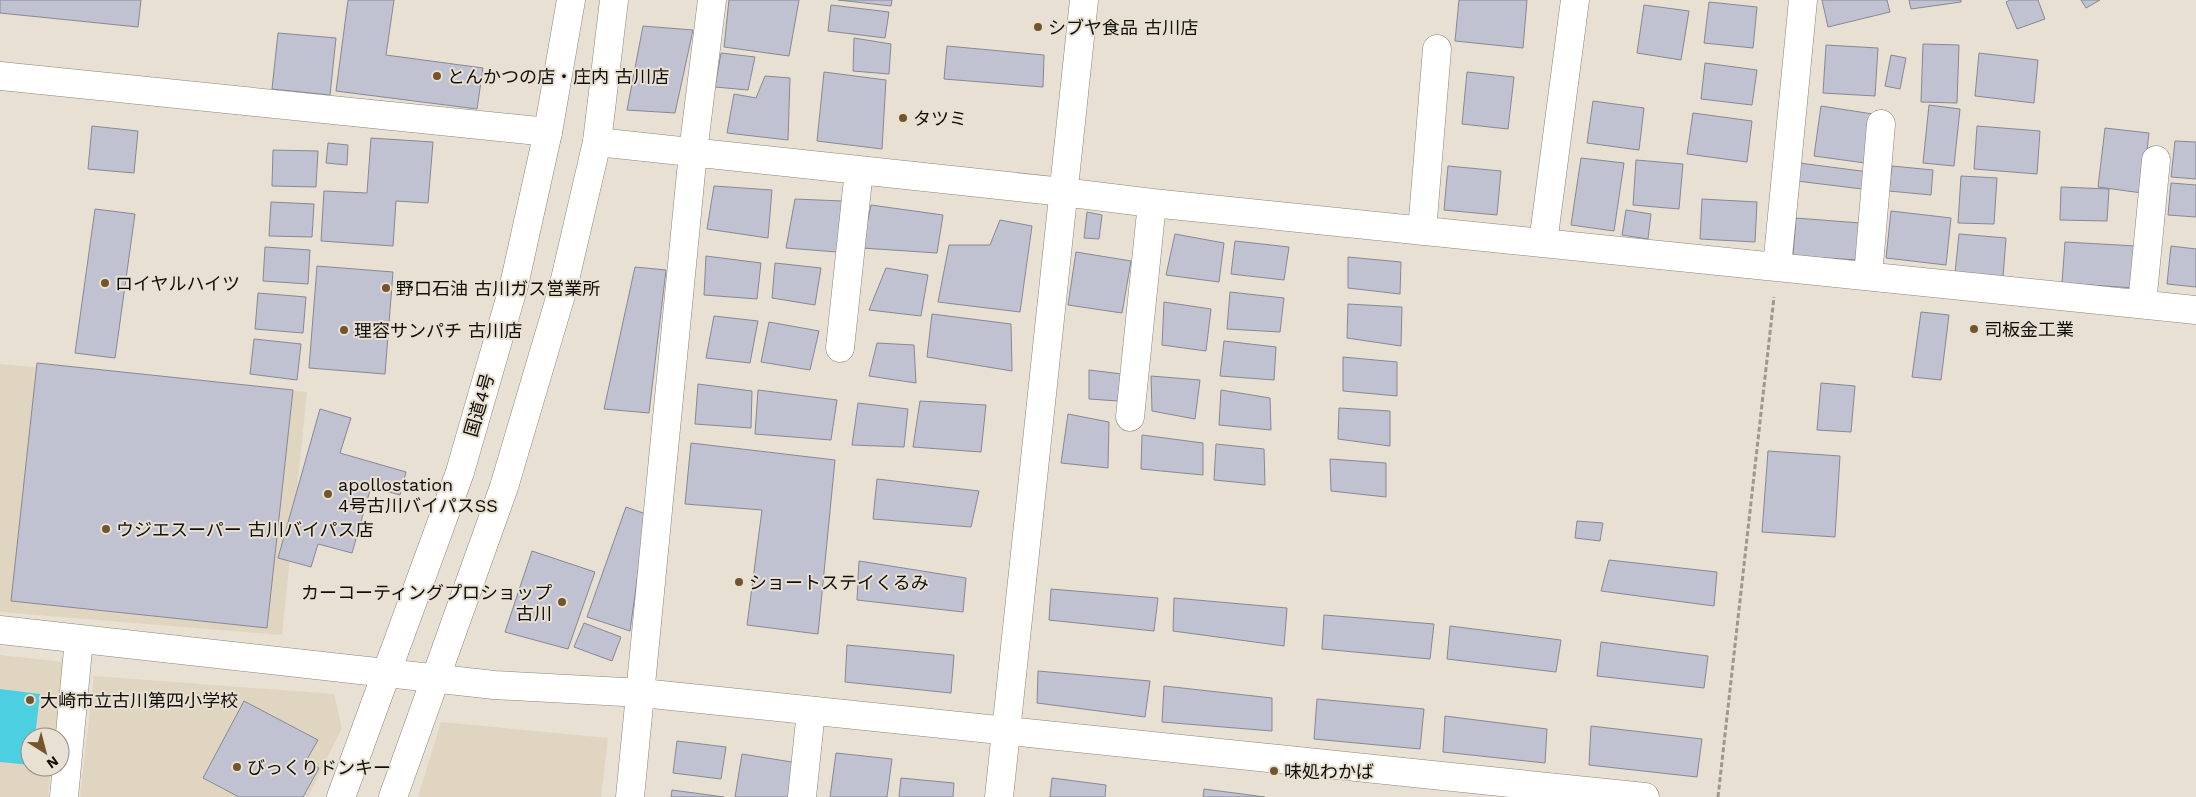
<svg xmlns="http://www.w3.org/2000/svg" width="2196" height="797" viewBox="0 0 2196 797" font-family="'Work Sans','Noto Sans JP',sans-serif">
	<rect width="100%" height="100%" fill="#e8e0d2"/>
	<path fill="#e0d5c0" d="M0 364 307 392 282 635 0 612Z
		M0 655 64 662 55 737H30V767H51L48 797H0Z
		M94 676 334 694 342 728 308 797H80Z
		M441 722 608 738 601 797H418Z"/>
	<path fill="#4dcfe2" d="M0 689 40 694 35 737H30V765L0 762Z"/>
	<path fill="#c1c2d1" stroke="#878895" d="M0 0H141L138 27 0 13Z
		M348 0H394L386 55 483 68 477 109 336 91Z
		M729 0H799L789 56 724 47Z
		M838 0H892L891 6Z
		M1459 0H1527L1523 48 1455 41Z
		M1822 0H1887L1890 12 1828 27Z
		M1909 0H1961V2L1911 9Z
		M2010 0H2038L2045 19 2017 29 2006 2Z
		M2081 0H2100L2086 8Z
		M1709 2 1757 7 1753 48 1704 43Z
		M831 5 889 12 885 38 828 31Z
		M1644 5 1689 11 1681 60 1637 53Z
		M643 26 693 30 675 113 627 110Z
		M278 33 336 38 330 95 272 89Z
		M854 38 891 44 889 74 853 71Z
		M1923 44 1959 45 1957 103 1921 102Z
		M1826 45 1878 48 1875 96 1823 93Z
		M947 46 1044 55 1043 87 944 79Z
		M721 53 755 57 748 90 715 87Z
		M1979 53 2038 60 2034 103 1975 96Z
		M1891 55 1906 58 1900 89 1885 86Z
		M1705 63 1757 70 1752 105 1701 99Z
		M824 72 886 80 882 149 817 141Z
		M1467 72 1514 77 1508 129 1462 124Z
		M765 76 790 78 788 140 727 133 734 94 756 98Z
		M1593 101 1644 108 1639 150 1587 143Z
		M1929 105 1960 109 1954 166 1923 163Z
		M1821 106 1873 114 1865 163 1814 156Z
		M1693 113 1752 121 1747 162 1687 154Z
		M92 126 138 131 134 173 88 169Z
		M1977 126 2040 131 2037 174 1974 169Z
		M2105 128 2149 133 2142 193 2098 187Z
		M371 138 433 142 428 203 396 201 393 246 321 241 324 191 367 193Z
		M2175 141 2196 142V179L2171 177Z
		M328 143 348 145 347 165 326 163Z
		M273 150 318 151 316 187 272 186Z
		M1581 158 1624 163 1614 231 1571 225Z
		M1636 160 1683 164 1679 209 1633 205Z
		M1799 163 1869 172 1862 189 1797 181Z
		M1448 166 1501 171 1497 215 1444 210Z
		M1892 166 1933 170 1931 195 1889 191Z
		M1961 176 1997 178 1994 224 1958 223Z
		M2171 183 2196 185V217L2168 215Z
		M714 186 772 190 768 238 707 229Z
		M2061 187 2109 189 2107 221 2060 220Z
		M795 199 842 201 837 252 786 248Z
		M1702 199 1757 202 1755 242 1700 239Z
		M271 202 314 204 312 237 269 236Z
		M871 205 943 215 937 253 862 248Z
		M95 209 135 214 115 358 75 353Z
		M1626 210 1651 214 1648 239 1622 235Z
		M1891 211 1951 218 1946 265 1886 258Z
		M1087 212 1102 215 1099 239 1084 238Z
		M1796 218 1860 223 1858 260 1793 256Z
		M1000 220 1032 226 1020 312 938 302 949 245H990Z
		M1175 234 1224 243 1219 282 1166 275Z
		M1959 234 2006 238 2003 277 1955 273Z
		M1235 241 1289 247 1284 280 1231 274Z
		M2065 242 2136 246 2134 288 2062 283Z
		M2171 246 2196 249V287L2167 284Z
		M265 247 310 250 308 284 263 281Z
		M1076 252 1131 261 1122 313 1068 305Z
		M706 256 761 263 757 299 704 295Z
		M1348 257 1401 262 1400 294 1348 288Z
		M775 263 821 268 815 305 772 298Z
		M317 266 393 272 385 374 309 368Z
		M635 267 666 270 649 413 604 409Z
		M886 268 928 275 921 316 869 310Z
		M1230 292 1284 298 1280 332 1227 329Z
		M258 293 306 297 303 333 255 329Z
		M1164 302 1211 309 1206 351 1162 345Z
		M1348 304 1402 307 1401 346 1347 338Z
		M1921 312 1949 315 1941 380 1912 377Z
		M932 314 1011 324 1012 371 927 357Z
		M714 316 758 321 750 363 706 358Z
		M769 322 819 331 810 370 761 362Z
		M254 339 301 344 297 380 250 374Z
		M1224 341 1276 347 1274 380 1220 376Z
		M877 343 914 345 916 383 869 376Z
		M1343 357 1397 362V396L1343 391Z
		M37 363 293 390 267 628 11 601Z
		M1089 370 1122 374 1118 401 1089 399Z
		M1151 376 1200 380 1195 419 1152 411Z
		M1821 383 1855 386 1851 432 1817 430Z
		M698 384 752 391 751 428 695 424Z
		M758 390 837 400 831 440 755 434Z
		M1221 390 1270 398 1271 430 1219 425Z
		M920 401 986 405 981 452 913 447Z
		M858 403 908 409 904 447 852 445Z
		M1339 408 1390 411V446L1338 439Z
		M320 409 351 418 340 453 406 472 400 495 371 487 352 553 318 544 311 567 278 558Z
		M1068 414 1109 422 1108 468 1061 463Z
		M1142 435 1203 443V475L1141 469Z
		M691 443 835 460 818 634 747 625 762 510 685 504Z
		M1216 444 1264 449 1265 485 1214 480Z
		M1768 451 1840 456 1835 537 1762 532Z
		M1330 459 1386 463V497L1331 491Z
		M877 479 979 491 971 527 873 519Z
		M626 507 646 514 630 631 587 617Z
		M1577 521 1603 523 1600 541 1575 538Z
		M532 551 595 572 568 649 505 632Z
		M1609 560 1717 572 1714 606 1601 591Z
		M859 561 966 578 963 612 857 600Z
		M1051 589 1158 598 1154 631 1049 620Z
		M1174 598 1287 608 1284 646 1173 631Z
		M1324 615 1434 624 1430 659 1322 649Z
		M584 623 621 637 612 661 574 647Z
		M1450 626 1561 640 1556 672 1447 659Z
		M1601 642 1708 656 1704 688 1597 676Z
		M847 645 954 655 951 693 845 682Z
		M1038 671 1150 681 1145 717 1037 703Z
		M1164 686 1272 698V731L1162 722Z
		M1317 699 1424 709 1420 749 1314 739Z
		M244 701 318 740 306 761 319 768 303 797H239L203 778Z
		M1445 716 1547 729 1545 763 1443 752Z
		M1591 726 1702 739 1697 777 1589 765Z
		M677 741 726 747 721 779 673 773Z
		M836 753 892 759 887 797H830Z
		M742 754 798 763 793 797H735Z
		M901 778 954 783 953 797H899Z
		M1052 778 1106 785 1105 797H1050Z
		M1204 789 1265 797H1203Z
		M672 790 724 797H671Z"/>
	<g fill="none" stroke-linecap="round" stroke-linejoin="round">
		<defs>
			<path id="minor" d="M0 76 548 132
				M597 142 1063 192 1152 203 2196 310
				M1422 231 1437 49
				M1543 243 1575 0
				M1777 267 1803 0
				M1868 276 1881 124
				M2142 304 2156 160
				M840 348 859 170
				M1130 417 1152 203
				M0 630 494 685 642 693 1645 797
				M64 797 79 639
				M630 797 693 152 712 0
				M802 797 811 711
				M999 797 1084 0"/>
			<path id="trunk" d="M341 797 460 472 514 285 548 132 571 0
				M393 797 504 487 563 288 597 142 614 0"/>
		</defs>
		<use href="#minor" stroke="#8b8477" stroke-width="29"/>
		<use href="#trunk" stroke="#8b8477" stroke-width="29"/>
		<path stroke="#9d978c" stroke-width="3" stroke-dasharray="5 2.5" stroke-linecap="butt" d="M1718 797 1774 297"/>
		<use href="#minor" stroke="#fff" stroke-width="28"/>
		<use href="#trunk" stroke="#fff" stroke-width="28"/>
	</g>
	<g fill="#74542a" stroke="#e8e0d2" stroke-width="2">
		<circle cx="1038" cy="27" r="5"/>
		<circle cx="437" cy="76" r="5"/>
		<circle cx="903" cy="118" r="5"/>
		<circle cx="105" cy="283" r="5"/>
		<circle cx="386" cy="288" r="5"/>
		<circle cx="1974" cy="329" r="5"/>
		<circle cx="344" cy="330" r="5"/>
		<circle cx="328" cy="494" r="5"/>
		<circle cx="106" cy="529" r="5"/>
		<circle cx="739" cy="582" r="5"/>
		<circle cx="562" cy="602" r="5"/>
		<circle cx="30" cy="700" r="5"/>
		<circle cx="237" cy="767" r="5"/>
		<circle cx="1274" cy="771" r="5"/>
	</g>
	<g text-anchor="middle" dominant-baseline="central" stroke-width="4" stroke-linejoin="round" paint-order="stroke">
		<g font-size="18" fill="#100e09" stroke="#e8e0d2" text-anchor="start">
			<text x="1048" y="27">シブヤ食品 古川店</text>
			<text x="447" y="76">とんかつの店・庄内 古川店</text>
			<text x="913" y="118">タツミ</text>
			<text x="115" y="283">ロイヤルハイツ</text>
			<text x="396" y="288">野口石油 古川ガス営業所</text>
			<text x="1984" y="329">司板金工業</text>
			<text x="354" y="330">理容サンパチ 古川店</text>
			<text x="338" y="484">apollostation<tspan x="338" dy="21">4号古川バイパスSS</tspan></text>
			<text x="116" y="529">ウジエスーパー 古川バイパス店</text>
			<text x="749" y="582">ショートステイくるみ</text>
			<text x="552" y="592" text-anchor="end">カーコーティングプロショップ<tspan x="552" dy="21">古川</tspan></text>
			<text x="40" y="700">大崎市立古川第四小学校</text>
			<text x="247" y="767">びっくりドンキー</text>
			<text x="1284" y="771">味処わかば</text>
		</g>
		<g font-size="18" fill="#100e09" stroke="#e8e0d2">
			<text transform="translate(479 405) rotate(-74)">国道4号</text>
		</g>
	</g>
	<g transform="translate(45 752) rotate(144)"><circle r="24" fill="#e8e0d2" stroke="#928c82"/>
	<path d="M0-4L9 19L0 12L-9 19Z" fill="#74542a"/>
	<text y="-8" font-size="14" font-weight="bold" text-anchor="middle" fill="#100e09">N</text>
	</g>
</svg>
